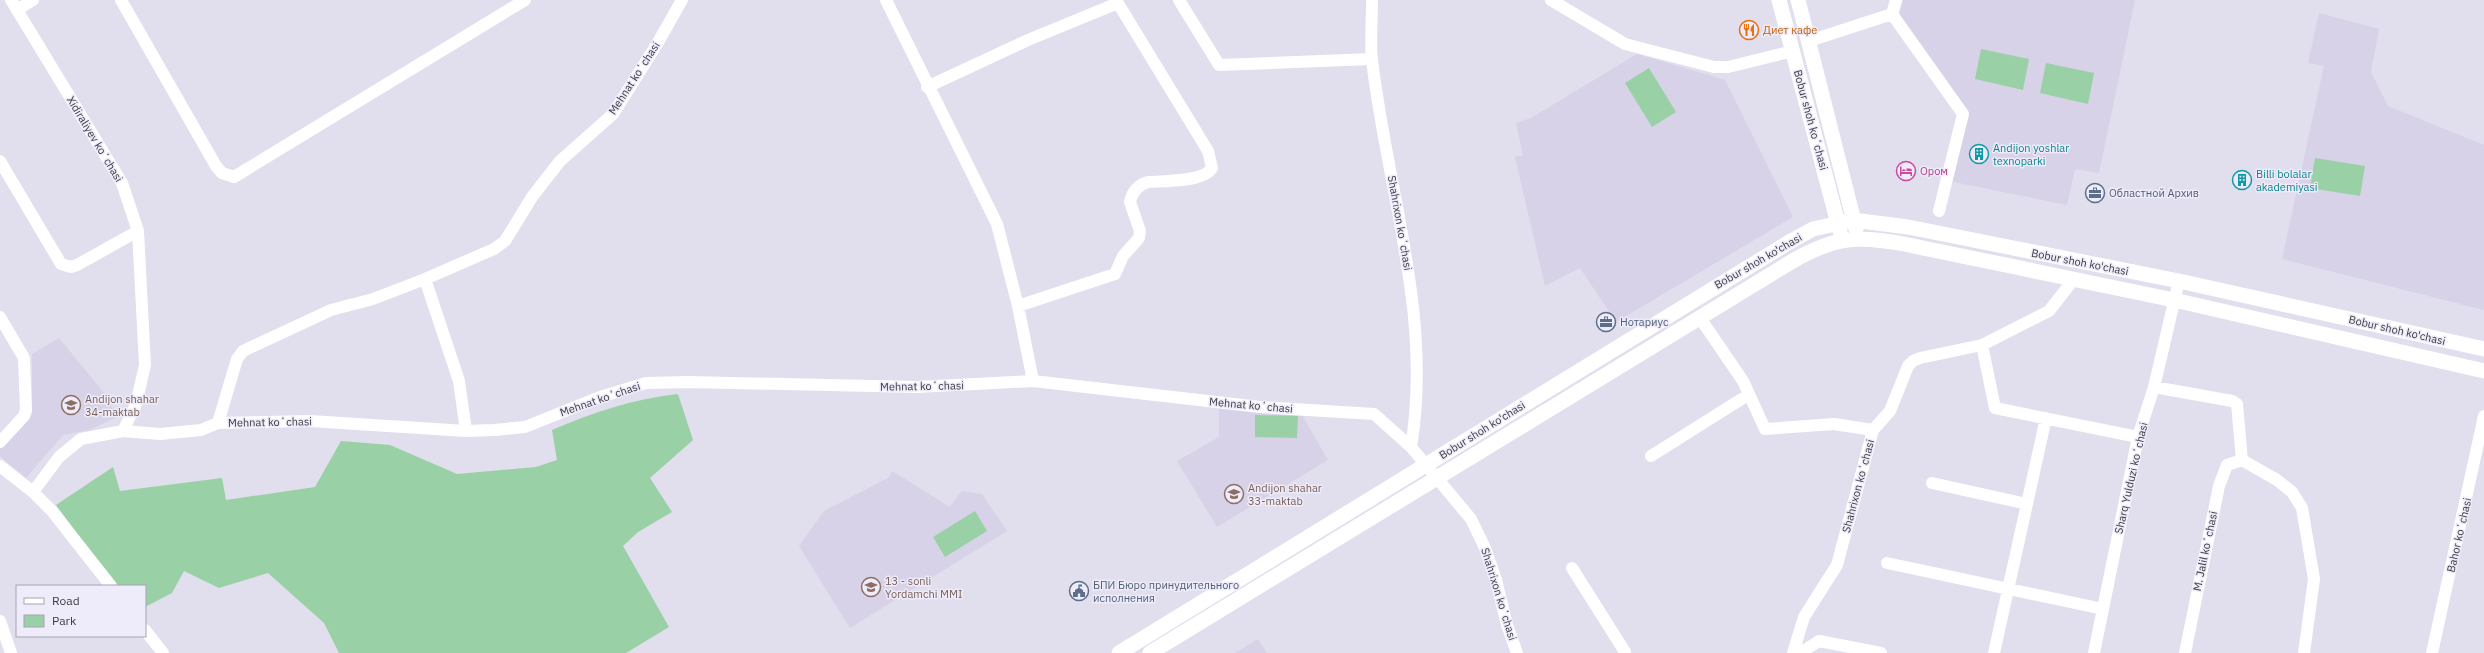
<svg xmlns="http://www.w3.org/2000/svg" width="2484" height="653" viewBox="0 0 2484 653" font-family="'IBM Plex Sans',sans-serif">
	<rect width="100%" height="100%" fill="#e1deed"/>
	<path fill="#d7d2e8" d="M1903 0H2135L2099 173 2075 169 2067 205 1949 181 1963 111 1898 21Z
		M2319 13 2379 29 2371 72 2388 106 2484 145V310L2282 259 2324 66 2308 63Z
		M1637 54 1725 80 1793 217 1616 322 1580 268 1545 286 1515 157 1523 155 1516 123 1531 118Z
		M59 338 105 394 117 417 89 430 63 435 26 478 0 456V448L32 415V354Z
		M1219 409 1301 413 1328 460 1217 527 1177 461 1219 437Z
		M892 471 950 507 962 491 982 494 1007 531 850 628 799 546 824 511 888 478Z
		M1258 639 1267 653H1235Z"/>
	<path fill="#99d0a6" d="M1981 49 2029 59 2023 90 1975 79Z
		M2046 63 2094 73 2088 104 2040 93Z
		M1649 68 1676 112 1652 127 1625 83Z
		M2315 158 2365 166 2360 196 2310 188Z
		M678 394 693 440 650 478 672 512 638 532 623 546 669 627 626 653H339L324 623 268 573 219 588 184 571 172 593 145 607V586H116L56 505 113 467 120 491 222 478 226 500 315 487 341 441 390 445 457 474 536 467 557 460 552 430C594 412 633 399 678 394Z
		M1255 415 1298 416 1297 438 1255 437Z
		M975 511 987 531 945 557 933 537Z"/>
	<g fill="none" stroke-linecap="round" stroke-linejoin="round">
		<path stroke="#fff" stroke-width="12" d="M11 0 122 183 138 231 145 365 136 404 123 431
			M121 0 216 166 222 173 234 177 525 0
			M886 0 997 224 1018 306 1033 381 1260 407 1374 414 1411 447 1471 519 1485 548 1496 580 1507 625 1517 653
			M1179 0 1219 65 1372 59
			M1372 0C1372 20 1370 41 1372 60 1387 189 1433 316 1411 447
			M1551 0 1625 44 1714 67H1728L1793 51
			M17 10 33 0
			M1892 14 1963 114 1939 211
			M1892 14 1896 0
			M1809 41 1892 14
			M927 87 1028 40 1118 3
			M0 161 61 264 71 267 77 265 138 231
			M425 279 459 381 466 431
			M1018 306 1115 274 1123 256 1139 238 1140 231 1130 202C1132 192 1138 185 1148 182 1164 181 1204 182 1212 168L1208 151 1116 0
			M0 317 24 358 26 410 24 416 0 442
			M1700 318 1743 381 1765 429 1834 424 1873 430
			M1982 345 1995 408 2138 437
			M2154 387 2232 401 2237 404 2242 460 2277 480 2292 492 2302 508 2314 579 2304 653
			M218 423 237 359 243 351 331 310 373 299 425 279 494 249 505 241 532 197 560 161 613 114 657 44 682 0
			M1651 456 1748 395
			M0 466 33 492 52 511 111 586
			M1932 483 2027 504
			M33 492 59 457 81 439 123 431 160 434 201 430 218 423 310 421 466 431 494 430 525 427 600 397 646 383 688 382 917 387 1033 381
			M1887 563 2103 609
			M1572 568 1625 652
			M0 621 11 653
			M145 630 163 653
			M1793 653 1804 617 1837 565 1873 430 1890 411 1908 366 1913 361 1920 358 1982 345 2049 311 2074 279
			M1800 653 1819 641 1881 653
			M1994 653 2046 418
			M2094 653 2138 437 2154 387 2179 281
			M2185 653 2219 486 2227 465 2242 460
			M2432 653 2484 416"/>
		<path stroke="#fff" stroke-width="15" d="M1779 0 1840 231
			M1798 0 1856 229
			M1119 653 1791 241 1813 229 1853 220 1908 227 2179 281 2484 349
			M1150 653 1791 262C1834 237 1856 235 1904 244L2174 300 2484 371"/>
	</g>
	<defs>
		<symbol id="restaurant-ring" viewBox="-11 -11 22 22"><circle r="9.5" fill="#eeebfa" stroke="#e8710a" stroke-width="1.5"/><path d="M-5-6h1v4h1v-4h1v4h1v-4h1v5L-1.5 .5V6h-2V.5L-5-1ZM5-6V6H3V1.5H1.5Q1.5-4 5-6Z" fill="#e8710a"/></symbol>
		<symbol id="building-ring" viewBox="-11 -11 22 22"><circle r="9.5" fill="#eeebfa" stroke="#0f9aa8" stroke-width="1.5"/><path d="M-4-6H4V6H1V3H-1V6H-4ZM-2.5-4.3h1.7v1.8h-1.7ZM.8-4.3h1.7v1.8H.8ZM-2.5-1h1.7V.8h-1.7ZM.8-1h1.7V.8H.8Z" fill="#0f9aa8"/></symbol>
		<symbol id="hotel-ring" viewBox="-11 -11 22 22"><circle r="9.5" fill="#eeebfa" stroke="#d1479c" stroke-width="1.5"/><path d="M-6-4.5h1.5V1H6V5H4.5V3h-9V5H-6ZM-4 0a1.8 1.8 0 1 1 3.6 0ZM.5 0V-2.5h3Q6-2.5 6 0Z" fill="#d1479c"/></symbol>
		<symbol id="office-ring" viewBox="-11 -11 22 22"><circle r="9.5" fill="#eeebfa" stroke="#5c6f8a" stroke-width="1.5"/><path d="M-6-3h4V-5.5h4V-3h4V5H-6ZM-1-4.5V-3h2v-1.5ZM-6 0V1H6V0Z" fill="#5c6f8a"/></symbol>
		<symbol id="school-ring" viewBox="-11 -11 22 22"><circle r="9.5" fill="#eeebfa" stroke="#8d6e63" stroke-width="1.5"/><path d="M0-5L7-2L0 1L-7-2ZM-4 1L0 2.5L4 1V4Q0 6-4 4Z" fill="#8d6e63"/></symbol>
		<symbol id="civic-ring" viewBox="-11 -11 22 22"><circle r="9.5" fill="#eeebfa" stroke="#5c6f8a" stroke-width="1.5"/><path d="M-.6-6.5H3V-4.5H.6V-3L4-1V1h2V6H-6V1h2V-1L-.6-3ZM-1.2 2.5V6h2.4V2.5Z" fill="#5c6f8a"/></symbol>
	</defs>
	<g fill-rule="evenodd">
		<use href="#restaurant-ring" x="1738" y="19" width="22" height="22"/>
		<use href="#building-ring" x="1968" y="143" width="22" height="22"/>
		<use href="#hotel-ring" x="1895" y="160" width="22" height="22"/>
		<use href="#building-ring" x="2231" y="169" width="22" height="22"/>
		<use href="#office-ring" x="2084" y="182" width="22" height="22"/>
		<use href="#office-ring" x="1595" y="311" width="22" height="22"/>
		<use href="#school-ring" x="60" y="394" width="22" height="22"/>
		<use href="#school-ring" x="1223" y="483" width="22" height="22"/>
		<use href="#school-ring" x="860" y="576" width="22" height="22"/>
		<use href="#civic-ring" x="1068" y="580" width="22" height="22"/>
	</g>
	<g text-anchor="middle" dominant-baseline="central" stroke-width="3" stroke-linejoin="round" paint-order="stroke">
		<g font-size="11" fill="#c56008" stroke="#eeebfa" text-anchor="start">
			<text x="1763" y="30">Диет кафе</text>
		</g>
		<g font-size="11" fill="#3c3b40" stroke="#eeebfa">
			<text transform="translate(634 78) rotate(-57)">Mehnat koʻchasi</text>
			<text transform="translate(1811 120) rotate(75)">Bobur shoh koʻchasi</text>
			<text transform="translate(95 139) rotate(59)">Xidiraliyev koʻchasi</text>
			<text transform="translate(1400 223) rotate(80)">Shahrixon koʻchasi</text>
			<text transform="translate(1758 261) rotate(-30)">Bobur shoh ko'chasi</text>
			<text transform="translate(2080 262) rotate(11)">Bobur shoh ko'chasi</text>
			<text transform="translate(2397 330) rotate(13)">Bobur shoh ko'chasi</text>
			<text transform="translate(922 386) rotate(-1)">Mehnat koʻchasi</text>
			<text transform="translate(600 399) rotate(-19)">Mehnat koʻchasi</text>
			<text transform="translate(1251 405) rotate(5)">Mehnat koʻchasi</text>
			<text transform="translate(270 422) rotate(-1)">Mehnat koʻchasi</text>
			<text transform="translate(1482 430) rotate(-32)">Bobur shoh ko'chasi</text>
			<text transform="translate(2131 478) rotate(-77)">Sharq Yulduzi koʻchasi</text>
			<text transform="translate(1858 486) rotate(-75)">Shahrixon koʻchasi</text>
			<text transform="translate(2459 535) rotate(-77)">Bahor koʻchasi</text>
			<text transform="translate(2205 551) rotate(-78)">M. Jalil koʻchasi</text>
			<text transform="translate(1499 594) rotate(73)">Shahrixon koʻchasi</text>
		</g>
		<g font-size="11" fill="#0d838f" stroke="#eeebfa" text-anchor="start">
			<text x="1993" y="148">Andijon yoshlar<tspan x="1993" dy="13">texnoparki</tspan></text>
			<text x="2256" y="174">Billi bolalar<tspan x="2256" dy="13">akademiyasi</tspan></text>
		</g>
		<g font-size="11" fill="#b23c85" stroke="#eeebfa" text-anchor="start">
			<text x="1920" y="171">Ором</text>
		</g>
		<g font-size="11" fill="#4e5e75" stroke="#eeebfa" text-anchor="start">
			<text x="2109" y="193">Областной Архив</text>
			<text x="1620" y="322">Нотариус</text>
			<text x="1093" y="585">БПИ Бюро принудительного<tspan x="1093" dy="13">исполнения</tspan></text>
		</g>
		<g font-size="11" fill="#785e54" stroke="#eeebfa" text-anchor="start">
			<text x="85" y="399">Andijon shahar<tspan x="85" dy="13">34-maktab</tspan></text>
			<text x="1248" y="488">Andijon shahar<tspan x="1248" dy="13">33-maktab</tspan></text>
			<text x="885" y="581">13 - sonli<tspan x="885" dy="13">Yordamchi MMI</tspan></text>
		</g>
	</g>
	<rect x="16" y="585" width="130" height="52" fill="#eeebfa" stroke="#a7a5b0"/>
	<rect x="24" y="598" width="20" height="6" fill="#ffffff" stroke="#a7a5b0"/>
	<text x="52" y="605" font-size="12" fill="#3c3b40">Road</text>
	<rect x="24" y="615" width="20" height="12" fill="#99d0a6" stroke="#a7a5b0"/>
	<text x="52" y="625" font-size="12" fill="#3c3b40">Park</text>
</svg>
